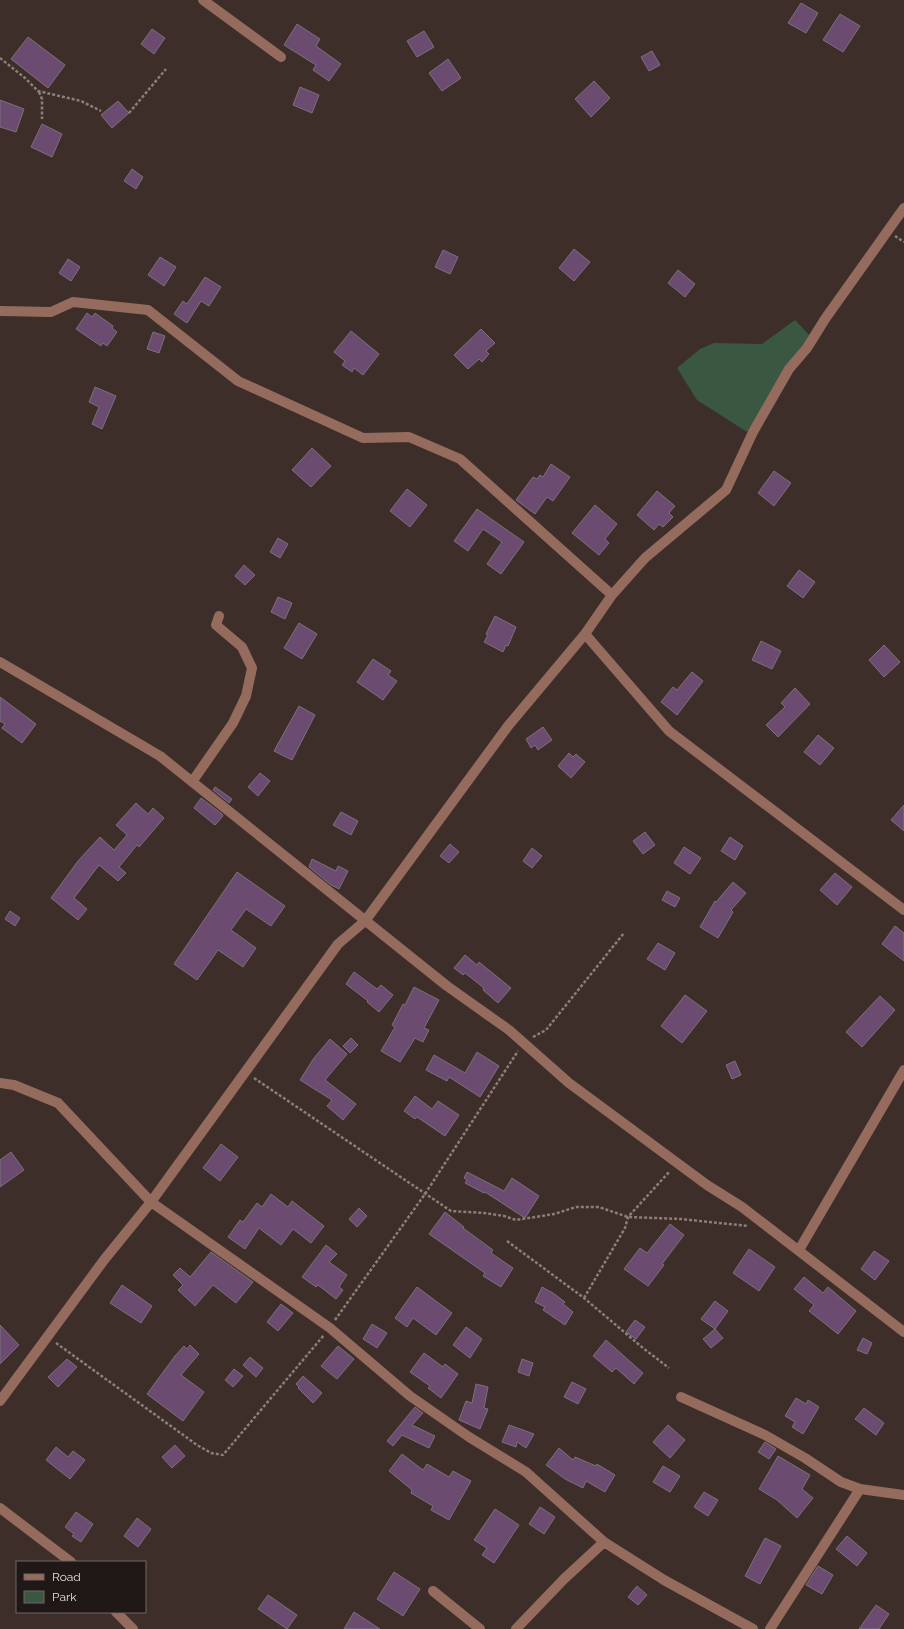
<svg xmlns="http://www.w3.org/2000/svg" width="904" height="1629" viewBox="0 0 904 1629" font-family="Raleway,sans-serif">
	<rect width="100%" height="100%" fill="#3d2e29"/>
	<path fill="#3a5742" d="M795 320 812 338 787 367 747 432 697 400 677 368 700 349 714 343 762 344Z"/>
	<path fill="#6b4c70" stroke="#7b707c" d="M801 3 818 13 806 33 788 23Z
		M840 14 860 26 843 52 823 40Z
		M297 24 320 39 316 46 341 64 329 81 313 70 316 65 284 45Z
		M152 29 165 38 154 54 141 44Z
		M424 31 434 47 417 57 407 41Z
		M28 37 65 65 48 88 11 59Z
		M652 51 660 65 649 71 641 57Z
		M448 59 461 78 442 91 429 73Z
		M594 81 610 98 591 117 575 99Z
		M300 87 319 95 312 113 293 105Z
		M0 100 24 109 16 132 0 127Z
		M118 101 129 113 112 128 101 115Z
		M42 124 62 134 52 157 31 147Z
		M132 169 143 177 136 189 124 181Z
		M574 249 590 262 574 281 559 268Z
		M443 250 458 257 450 274 435 267Z
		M160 257 176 267 164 286 148 275Z
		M68 259 80 267 71 281 59 273Z
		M678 270 695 284 685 297 668 283Z
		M205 277 221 287 209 306 201 301 187 323 174 314 183 301 187 304Z
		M87 313 92 317 95 313 113 326 112 328 117 332 107 346 103 343 101 346 76 329Z
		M481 329 495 343 486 351 489 354 482 362 479 359 468 369 454 355Z
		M351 331 379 354 363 375 354 368 352 372 342 365 345 361 334 352Z
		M153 332 165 336 159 353 147 349Z
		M95 387 116 396 102 429 92 424 99 407 89 402Z
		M312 448 331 466 311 487 292 470Z
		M551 464 570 477 553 501 547 497 535 514 516 500 533 477 537 479 540 475 543 477Z
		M774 471 791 483 774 506 758 493Z
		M407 489 427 505 410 527 390 511Z
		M657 491 675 506 669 513 673 517 663 527 659 524 654 530 637 515Z
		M595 505 617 524 605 539 609 543 599 555 572 533Z
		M477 509 524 542 501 574 487 564 502 542 483 529 468 551 454 541Z
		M278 538 288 544 280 558 270 552Z
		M244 565 255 575 245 585 235 576Z
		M799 570 815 582 803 598 787 586Z
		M278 597 292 603 285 619 271 612Z
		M495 616 516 627 508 646 506 645 503 652 484 642 488 635 486 634Z
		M299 623 317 634 302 659 284 648Z
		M761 641 781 651 772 669 752 660Z
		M884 645 900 662 884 677 869 660Z
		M373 659 391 671 388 675 397 681 383 700 357 682Z
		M692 672 703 681 677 715 661 702 673 687 677 690Z
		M795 688 810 704 778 737 766 725 785 707 781 703Z
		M0 697 36 724 22 743 2 728 5 724 0 721Z
		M299 706 315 715 292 760 274 751Z
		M543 727 552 740 538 750 535 745 531 748 526 739Z
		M818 735 834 748 820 765 804 752Z
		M569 753 573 757 576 754 585 762 571 778 558 766Z
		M260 773 270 781 258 796 248 787Z
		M215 787 232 799 229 803 213 790Z
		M201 798 222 814 223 816 215 825 194 808Z
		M136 803 148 814 153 808 164 818 139 847 137 845 119 867 126 873 118 881 99 865 74 898 87 909 78 920 51 898 78 861 100 837 114 850 127 835 116 825Z
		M904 805V831L891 820Z
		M341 812 358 821 351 835 333 825Z
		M645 832 655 845 643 854 633 841Z
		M730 837 743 846 735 860 721 851Z
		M450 844 459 852 449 863 440 856Z
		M684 847 701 858 690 874 674 863Z
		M532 848 542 856 532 868 523 861Z
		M312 859 336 871 338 866 348 871 339 889 331 885 309 867Z
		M237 872 285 906 271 926 246 909 231 930 256 948 243 967 218 950 197 980 174 964Z
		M835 873 852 887 837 905 820 890Z
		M733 882 746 893 731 910 733 912 718 938 700 927 715 901 716 902Z
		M667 891 680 898 675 907 662 900Z
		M10 911 20 918 15 926 5 919Z
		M895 926 904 933V961L882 944Z
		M658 943 675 953 665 970 647 959Z
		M465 955 477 965 479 962 511 988 498 1003 483 990 484 988 465 973 463 975 454 968Z
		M354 972 377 989 381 985 393 995 379 1012 367 1002 368 1001 346 984Z
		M414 987 439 1000 424 1028 429 1030 423 1042 415 1038 400 1062 381 1051 395 1027 392 1025 403 1004 405 1005Z
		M685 995 707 1011 682 1043 661 1026Z
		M880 996 895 1010 862 1047 846 1032Z
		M351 1038 358 1045 350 1053 343 1046Z
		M330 1039 347 1054 325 1080 356 1104 343 1120 327 1106 332 1100 300 1080 314 1058Z
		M477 1052 499 1066 480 1097 449 1077 447 1081 426 1070 434 1055 465 1073Z
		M735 1061 741 1075 732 1079 726 1065Z
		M415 1096 432 1109 438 1101 459 1115 445 1136 417 1117 415 1119 404 1111Z
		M221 1144 238 1157 220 1181 203 1168Z
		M11 1152 24 1170 0 1187V1160Z
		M467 1172 504 1191 512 1178 539 1196 525 1218 485 1192 484 1193 465 1183 467 1180 464 1178Z
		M271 1194 288 1207 292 1201 324 1226 311 1243 293 1229 281 1245 259 1228 245 1249 228 1237 240 1220 243 1222 257 1203 262 1207Z
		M359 1208 367 1216 357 1227 349 1219Z
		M445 1212 464 1227 463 1228 493 1250 491 1253 513 1268 501 1287 483 1276 485 1273 429 1234Z
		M670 1224 684 1235 662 1264 664 1265 648 1286 624 1269 640 1248 647 1253Z
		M326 1245 337 1254 329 1262 347 1275 339 1287 343 1290 336 1299 318 1285 316 1287 302 1277Z
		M749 1249 775 1267 759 1291 733 1273Z
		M874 1251 889 1261 875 1280 861 1269Z
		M211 1252 253 1282 236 1303 213 1285 195 1306 178 1290 183 1285 173 1275 180 1268 190 1277Z
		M804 1277 823 1293 828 1287 856 1311 838 1334 809 1311 814 1305 794 1289Z
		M122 1285 152 1306 141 1323 110 1303Z
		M417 1287 452 1313 436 1335 413 1318 407 1327 395 1318Z
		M542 1287 553 1293 565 1302 563 1304 573 1312 565 1325 543 1310 545 1307 535 1302Z
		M715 1301 728 1311 715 1329 701 1319Z
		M281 1304 293 1313 278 1331 267 1322Z
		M635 1320 645 1327 636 1339 626 1332Z
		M372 1324 387 1333 377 1348 363 1339Z
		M0 1325 19 1345 0 1364Z
		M466 1327 482 1339 470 1358 453 1345Z
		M715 1329 723 1338 711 1348 703 1339Z
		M863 1338 872 1343 867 1354 857 1350Z
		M606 1340 643 1373 634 1384 616 1368 612 1372 593 1356Z
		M190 1345 199 1354 181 1375 204 1392 183 1421 147 1394 175 1356 184 1346 187 1349Z
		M338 1346 354 1359 337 1379 321 1366Z
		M424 1353 443 1367 445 1364 458 1374 441 1398 428 1388 430 1386 410 1372Z
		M250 1357 263 1368 256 1377 243 1365Z
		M67 1359 77 1367 58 1387 48 1377Z
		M522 1359 533 1363 529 1376 518 1372Z
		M234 1369 243 1376 233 1387 225 1380Z
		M303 1376 322 1393 313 1403 298 1388 299 1387 296 1384Z
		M572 1382 586 1389 578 1404 564 1397Z
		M476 1384 488 1387 484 1408 488 1409 480 1429 459 1420 466 1401 472 1403Z
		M796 1398 806 1404 808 1400 819 1407 803 1434 792 1427 795 1422 785 1416Z
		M415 1407 423 1413 412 1425 435 1436 429 1448 402 1435 393 1446 387 1441Z
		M864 1408 884 1423 876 1435 855 1419Z
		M509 1425 534 1434 526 1448 517 1442 516 1447 502 1442Z
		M668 1425 685 1440 670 1458 653 1442Z
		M765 1442 776 1449 769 1459 758 1452Z
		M175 1445 185 1456 172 1468 162 1457Z
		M56 1447 68 1457 73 1451 85 1460 70 1479 46 1460Z
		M559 1448 573 1460 575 1457 596 1466 597 1464 615 1475 605 1492 586 1481 583 1488 565 1479 546 1465Z
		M402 1454 423 1470 427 1464 449 1477 453 1471 471 1481 449 1520 431 1510 433 1506 411 1493 412 1490 389 1471Z
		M778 1456 810 1475 802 1489 813 1498 797 1518 777 1500 759 1489Z
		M663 1466 680 1476 670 1492 653 1482Z
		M704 1492 718 1500 708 1516 694 1507Z
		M540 1507 555 1517 544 1534 529 1524Z
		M495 1509 519 1525 494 1563 482 1555 487 1548 474 1540Z
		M76 1512 93 1524 81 1542 72 1536 74 1534 65 1527Z
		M137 1518 151 1529 138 1547 124 1536Z
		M847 1536 867 1553 857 1566 836 1549Z
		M765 1538 781 1546 760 1584 745 1576Z
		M818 1566 833 1575 822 1594 806 1585Z
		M394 1572 420 1589 403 1616 377 1599Z
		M637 1586 647 1595 638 1605 628 1597Z
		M268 1595 297 1615 287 1629 258 1609Z
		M876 1605 889 1614 879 1629H859Z
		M354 1612 380 1629H344Z"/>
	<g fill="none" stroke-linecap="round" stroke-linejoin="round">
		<path stroke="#8b7f7a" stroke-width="2.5" stroke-dasharray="3 2" stroke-linecap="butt" d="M0 58 25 78 38 91 81 101 101 111
			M39 92 42 99V119
			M129 113 166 69
			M895 236 904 242
			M533 1037 546 1030 624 933
			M254 1078 451 1211 484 1213 504 1216 516 1220 554 1214 576 1207H599L628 1217 681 1219 748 1226
			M507 1241 584 1298 643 1348 669 1368
			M584 1298 625 1228 628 1217 670 1171
			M335 1320 425 1194 518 1051
			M56 1343 197 1445 211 1453 223 1455 324 1335"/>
		<path stroke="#956b5e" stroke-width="10" d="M203 0 281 57
			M0 311 51 312 73 302 148 310 238 381 363 438 409 437 460 459 612 595
			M585 634 669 731 904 910
			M0 662 160 756 447 986 509 1030 569 1083 707 1185 742 1207 904 1332
			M192 782 233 723 246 696 252 668 242 647 216 625 219 616
			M0 1083 14 1085 58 1103 151 1202 330 1328 410 1396 469 1437 526 1472 604 1542 664 1580 753 1629
			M799 1250 904 1070
			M681 1397 765 1435 805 1458 841 1482 860 1489 904 1495
			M0 1401 104 1260 151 1202 338 944 365 921 508 726 585 634 612 595 645 558 726 490 753 432 789 369 807 348 825 319 904 208
			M0 1508 71 1562
			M433 1591 480 1629
			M116 1612 133 1629
			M516 1629 564 1579 604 1542
			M770 1629 860 1489"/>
	</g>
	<rect x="16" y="1561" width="130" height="52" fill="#1f1816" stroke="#6f6764"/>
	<rect x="24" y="1574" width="20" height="6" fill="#956b5e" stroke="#6f6764"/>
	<text x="52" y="1581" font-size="12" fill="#e8deda">Road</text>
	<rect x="24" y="1591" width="20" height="12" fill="#3a5742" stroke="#6f6764"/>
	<text x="52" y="1601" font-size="12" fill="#e8deda">Park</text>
</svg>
